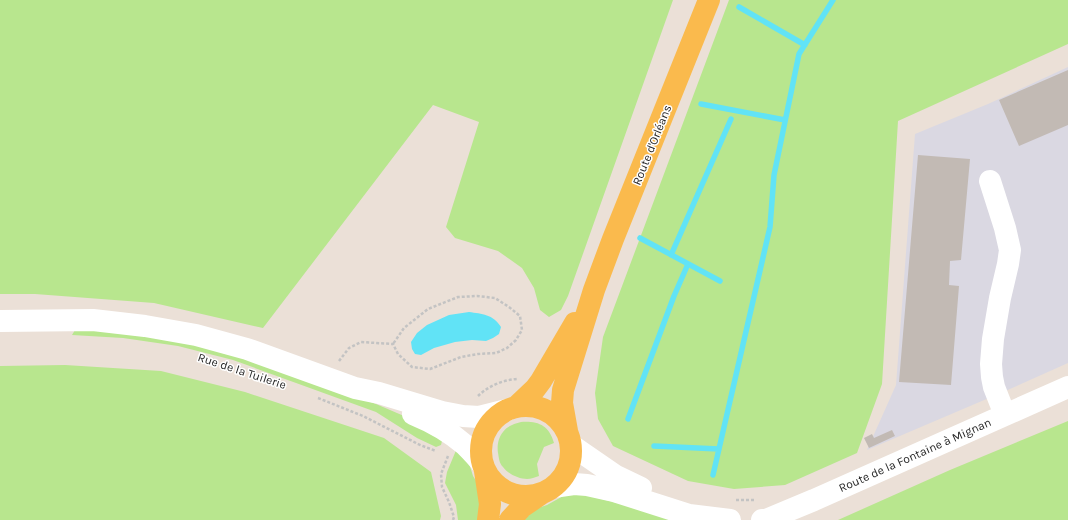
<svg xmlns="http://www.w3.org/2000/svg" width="1068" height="520" viewBox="0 0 1068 520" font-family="Karla,sans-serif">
	<rect width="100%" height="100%" fill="#ebe0d7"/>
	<path fill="#dad8e2" d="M1068 67V363L1010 389 867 450 896 385 915 134 988 104Z"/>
	<path fill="#b8e68e" d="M0 0H673L568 296 561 310 549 317 540 310 534 288 522 268 498 251 455 238 446 227 479 122 433 105 263 328 154 303 35 294H0Z
		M729 0H1068V44L898 121 882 384 857 453 785 485 734 489 688 481 613 446 598 419 595 393 603 337Z
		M75 330 121 332 179 341 230 353 376 404 425 425 442 441 441 445 436 447 417 438 376 412 233 360 178 346 123 338 72 335Z
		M65 365 161 371 245 392 384 438 431 472 441 516 440 520H0V366Z
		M1068 421V520H838L950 470Z
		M521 422C538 421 549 425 554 443L544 447 537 464 539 476C535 477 531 479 527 479 519 479 508 474 503 467 499 463 499 458 498 453 497 446 498 438 503 432 507 426 514 424 521 422Z
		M457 448 469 463 473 476 480 487 482 520H458L456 505 445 483 447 472Z
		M574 492 684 520H520L538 508 547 505 565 495Z"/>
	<path fill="#61e3f6" d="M469 312C482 314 493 314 501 327L499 334 493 338 486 341 472 340 455 342 434 348 421 355 415 354 412 349 411 342 417 333 427 325 449 315Z"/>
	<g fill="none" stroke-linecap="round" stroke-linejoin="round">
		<path stroke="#61e3f6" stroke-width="5.5" d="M739 7 805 45
			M701 104 785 120
			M640 238 720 281
			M671 255 731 119
			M628 419 674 296 688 264
			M654 446 719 449
			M713 475 770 227 774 175 799 54 833 0"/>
	</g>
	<path fill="#c2bab4" d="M1068 70V125L1019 146 999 100Z
		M918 155 970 159 961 260 950 261 949 285 959 286 951 385 899 382Z
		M892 430 895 436 869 448 864 438 872 434 874 438Z"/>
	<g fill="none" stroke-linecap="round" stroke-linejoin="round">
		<path stroke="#c3c3c3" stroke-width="2.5" stroke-dasharray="3 2" stroke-linecap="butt" d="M339 361 349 348 361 342 393 344 398 354 412 367 430 369 461 357 478 354 496 353 507 348 516 340 522 330 520 316 509 307 495 298 477 296 458 297 428 309 404 328 393 344
			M478 396C488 386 503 380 517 379
			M318 398 363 416 420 445 436 451
			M448 456 441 474 442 487 449 502 454 517 453 520
			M736 500H755"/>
		<path stroke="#fff" stroke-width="22" d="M990 181 1005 228 1010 250 1008 264 1000 298 993 339 991 364 992 377 994 387 1005 415
			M0 321 93 320 145 326 196 335 247 349 355 388 379 393 442 412 463 416 479 417 507 410
			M413 414C430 421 450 432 465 445 471 451 477 457 482 464
			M571 445 616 476 641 488
			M553 487 574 484 587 485 614 491 689 515 730 520
			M762 520H766L814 500 1068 387"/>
		<path stroke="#faba4d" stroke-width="22" d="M481 451a45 45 0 1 1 90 0a45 45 0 1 1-90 0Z
			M516 407 535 389 541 381 575 323
			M567 431 562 403 563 390 594 290 613 239 709 0
			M485 471 490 504 488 520
			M510 520 522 507 541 494"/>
	</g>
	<g text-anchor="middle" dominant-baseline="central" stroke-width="3" stroke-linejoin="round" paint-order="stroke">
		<g font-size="12" fill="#272727" stroke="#fff">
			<text transform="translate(652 145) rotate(-68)">Route d'Orléans</text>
			<text transform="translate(242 371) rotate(18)">Rue de la Tuilerie</text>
			<text transform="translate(915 455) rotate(-24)">Route de la Fontaine à Mignan</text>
		</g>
	</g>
</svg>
